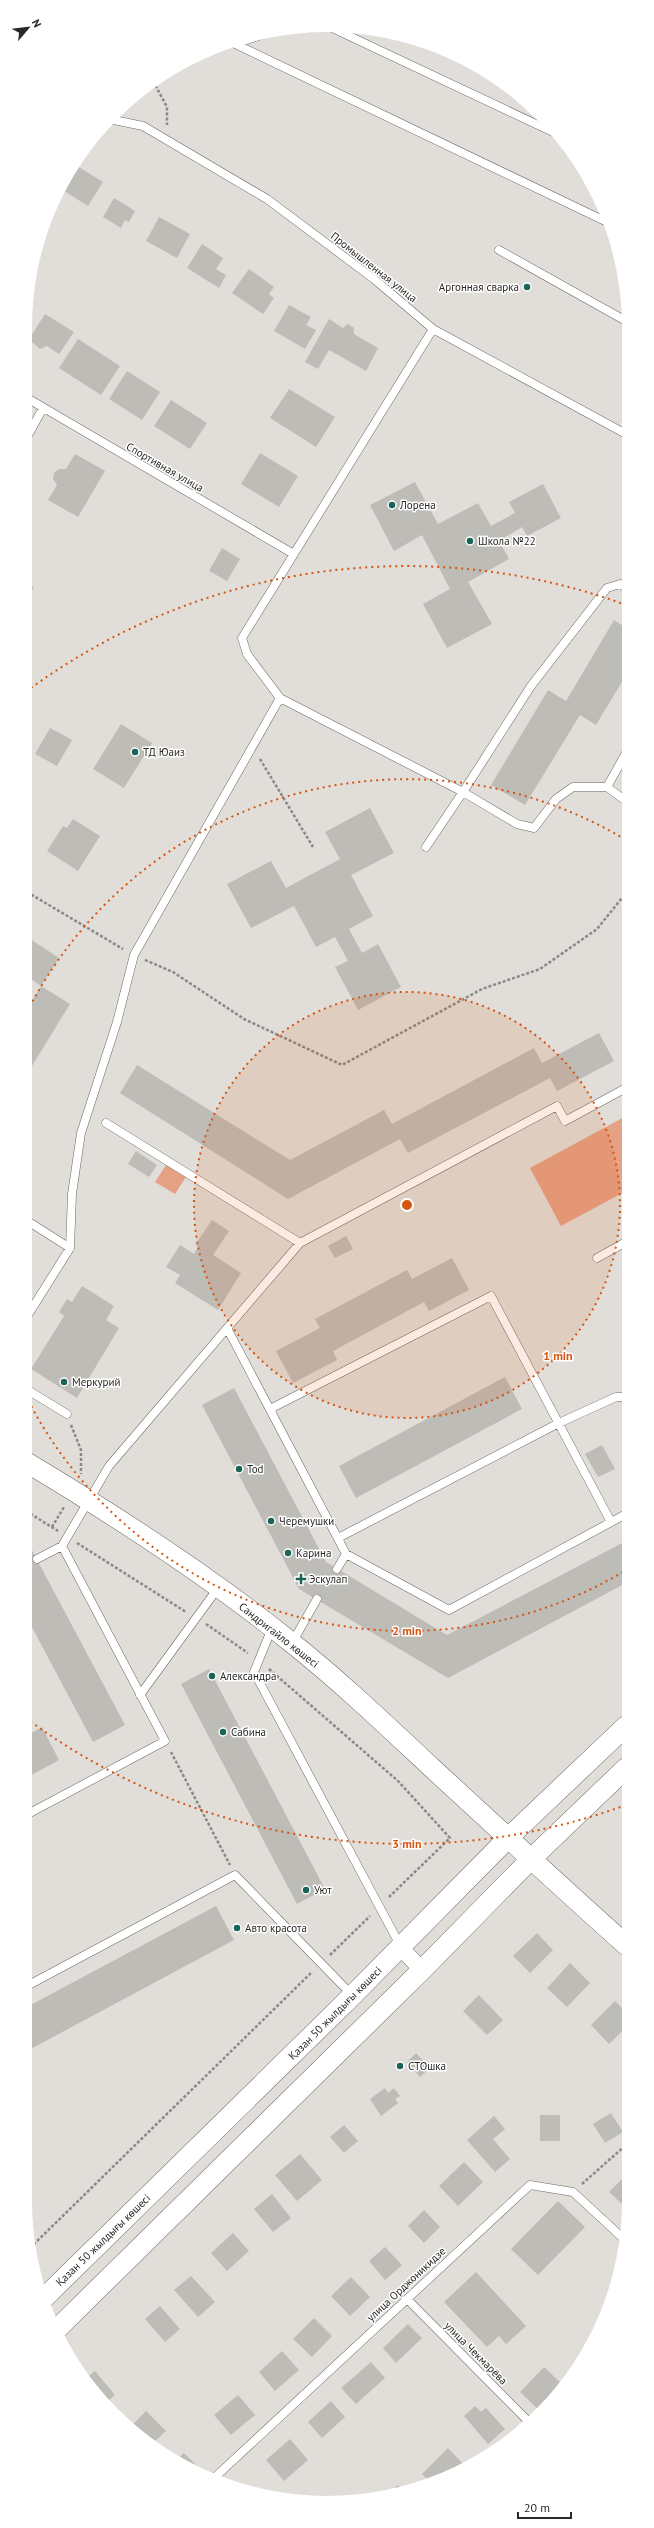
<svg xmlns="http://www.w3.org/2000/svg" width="654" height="2528" viewBox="0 0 654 2528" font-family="'PT Sans',sans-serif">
	<rect width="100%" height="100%" fill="#e1ded9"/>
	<path fill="#e5a183" d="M626 1116V1191L561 1226 530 1168Z
		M166 1165 186 1177 175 1194 155 1182Z"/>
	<path fill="#bdbcb7" d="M74 164 103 182 88 206 61 189 69 176 67 174Z
		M114 198 135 211 129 222 125 220 121 228 103 217Z
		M159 217 190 234 177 258 146 241Z
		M202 244 223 258 216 269 226 275 219 288 187 268Z
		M249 269 274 287 269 294 274 298 263 314 232 293Z
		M289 305 311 317 306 325 316 330 305 349 274 331Z
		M45 314 74 332 59 354 47 346 40 349 32 342 31 336Z
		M329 319 343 328 348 324 354 328V334L378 348 366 371 329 350 318 369 305 362Z
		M78 339 120 366 101 395 59 368Z
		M127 371 160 392 142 420 109 399Z
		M289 389 335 417 316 447 270 418Z
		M171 400 207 423 190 449 154 426Z
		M260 453 298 476 279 507 241 484Z
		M75 454 105 471 78 517 48 500 57 485 53 479 54 473 59 469H66Z
		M415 482 438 524 478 503 491 526 515 513 509 502 543 484 561 518 527 536 522 527 499 541 509 559 468 582 492 624 447 648 423 604 450 589 422 535 394 551 370 505Z
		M222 548 240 559 227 581 209 571Z
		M27 584 34 587 27 598Z
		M614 620 626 628V675L596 725 580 715 525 805 491 785 548 690 566 701Z
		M121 724 152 743 124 788 93 769Z
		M50 728 72 740 57 766 35 754Z
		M370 808 394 853 351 875 373 916 349 929 362 953 378 944 401 987 358 1010 335 967 348 961 335 937 316 947 294 906 251 928 227 884 271 861 286 888 340 859 325 832Z
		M73 819 100 836 78 871 47 851 63 826 67 828Z
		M27 937 59 958 41 986 27 976Z
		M41 986 70 1004 27 1074V1009Z
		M599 1033 614 1061 557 1091 550 1078 408 1153 400 1139 288 1199 120 1093 137 1065 290 1160 384 1110 392 1124 534 1048 542 1063Z
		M136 1151 157 1165 149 1177 128 1164Z
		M212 1220 229 1231 213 1255 241 1273 218 1310 175 1283 180 1275 166 1267 180 1245 194 1254 198 1247 195 1245Z
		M346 1236 353 1249 335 1258 328 1246Z
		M452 1258 469 1290 429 1311 424 1302 333 1351 337 1360 293 1383 276 1351 320 1328 315 1319 407 1270 412 1279Z
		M82 1286 114 1306 106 1320 119 1328 77 1398 31 1369 64 1316 59 1312 67 1299 72 1302Z
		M505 1377 522 1409 356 1498 339 1466Z
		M234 1388 326 1562 447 1635 626 1541V1583L448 1678 299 1589 202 1405Z
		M602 1445 615 1469 598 1477 585 1454Z
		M26 1539 125 1725 93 1742 26 1616Z
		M209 1669 325 1889 297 1904 181 1684Z
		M42 1727 59 1760 26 1778V1736Z
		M216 1906 234 1940 25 2052V2008Z
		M537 1933 553 1950 530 1973 513 1956Z
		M570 1963 590 1983 567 2007 547 1988Z
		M479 1995 503 2020 487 2035 463 2011Z
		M615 2001 626 2012V2027L609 2044 591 2025Z
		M416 2053 430 2068 420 2077 407 2062Z
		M385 2088 388 2093 394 2088 400 2096 395 2099 398 2103 381 2116 370 2099Z
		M611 2113 623 2132 605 2143 593 2124Z
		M540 2115H560V2141H540Z
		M494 2116 505 2129 493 2139 510 2159 495 2172 467 2140Z
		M344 2125 358 2141 344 2153 330 2137Z
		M300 2154 322 2180 297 2201 275 2175Z
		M464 2162 483 2182 458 2206 439 2186Z
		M626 2175V2199L622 2204 609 2192Z
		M272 2194 291 2218 273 2232 254 2209Z
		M558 2201 585 2227 538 2275 511 2249Z
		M424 2210 440 2227 424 2243 408 2226Z
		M233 2233 249 2251 227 2271 211 2253Z
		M385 2247 402 2265 385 2280 369 2261Z
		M476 2272 526 2326 506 2344 499 2336 487 2347 444 2302Z
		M191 2276 215 2302 198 2317 174 2290Z
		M351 2277 370 2297 350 2316 331 2296Z
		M160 2306 180 2329 165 2342 145 2319Z
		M314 2318 332 2336 312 2357 293 2339Z
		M408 2324 422 2338 396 2363 383 2348Z
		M282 2351 299 2370 275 2391 259 2372Z
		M371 2362 385 2378 356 2404 341 2388Z
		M544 2367 564 2386 541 2412 520 2392Z
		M95 2371 115 2395 104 2404 86 2378Z
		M238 2395 255 2415 231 2435 214 2415Z
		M331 2401 345 2417 322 2438 308 2422Z
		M475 2406 481 2412 486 2408 505 2429 488 2444 464 2416Z
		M146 2411 166 2431 151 2445 129 2428Z
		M290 2439 308 2460 284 2481 266 2460Z
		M448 2448 467 2468 431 2483 422 2474Z
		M184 2453 203 2472 200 2474 175 2461Z
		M398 2485 405 2493 388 2494Z"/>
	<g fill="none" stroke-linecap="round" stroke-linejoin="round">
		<defs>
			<path id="service" d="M328 26 555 133
				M231 42 607 222
				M235 44 273 31
				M109 119 143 126 267 199 374 279 433 329 626 434
				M499 250 626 321
				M27 398 292 553
				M27 437 43 408
				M280 698 463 792 426 847
				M607 787 626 753
				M626 801 607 787H573L556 799 534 828 517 824 463 792 531 686 607 588 620 584 626 588
				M106 1123 300 1243
				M70 1248 72 1194 81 1133 117 1022 134 955 280 698 247 654 242 638 433 329
				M597 1258 626 1242
				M26 1318 70 1248 26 1220
				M227 1328 346 1554 449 1610 626 1514
				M26 1389 67 1414
				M270 1409 491 1296 611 1522
				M338 1538 559 1423 616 1397H626
				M37 1559 62 1546
				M337 1569 346 1554
				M272 1628 254 1672 401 1947
				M292 1643 317 1599
				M140 1695 218 1588
				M26 1815 165 1741 62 1546 109 1466 300 1243 557 1106 565 1121 626 1088
				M25 1987 235 1875 352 1995
				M407 2299 530 2423
				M213 2479 530 2185 573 2192 626 2241"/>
			<path id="minor" d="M401 1948 422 1970"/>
			<path id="tertiary" d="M26 1462C118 1517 209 1576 292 1643 341 1682 386 1725 431 1767 496 1827 561 1887 626 1945
				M43 2299 352 1996 508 1838 626 1726
				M56 2330 422 1970 530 1860 626 1768"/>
		</defs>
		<use href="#service" stroke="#6b6964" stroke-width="9"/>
		<use href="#minor" stroke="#6b6964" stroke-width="17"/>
		<use href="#tertiary" stroke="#6b6964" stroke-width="21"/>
		<path stroke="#8b8985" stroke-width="2.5" stroke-dasharray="3 2" stroke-linecap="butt" d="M153 81 167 107V125
			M260 759 313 847
			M27 892 123 949
			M145 960 173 972 244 1019 342 1065 482 989 540 969 597 929 626 893
			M71 1425 81 1450V1474
			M26 1511 58 1531
			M52 1527 64 1507
			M77 1543 186 1612
			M206 1624 248 1653
			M269 1669 398 1781 450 1838 389 1897
			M171 1752 230 1865
			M330 1955 370 1916
			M582 2184 626 2145
			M30 2248 312 1972"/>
		<use href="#service" stroke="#fff" stroke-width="8"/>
		<use href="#minor" stroke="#fff" stroke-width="16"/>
		<use href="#tertiary" stroke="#fff" stroke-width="20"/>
	</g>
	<circle cx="407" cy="1205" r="213" fill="#d5540f" fill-opacity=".12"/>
	<g fill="none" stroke="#d5540f" stroke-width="2" stroke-dasharray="2 4">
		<circle cx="407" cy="1205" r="213"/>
		<path d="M623 1572A426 426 0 0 1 27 1398M27 1012A426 426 0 0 1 626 840"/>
		<path d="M626 1805A639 639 0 0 1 27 1719M31 688A639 639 0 0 1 626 605"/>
	</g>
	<g fill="#1a6358" stroke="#fff" stroke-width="1.5">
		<circle cx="527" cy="287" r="4"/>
		<circle cx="392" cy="505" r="4"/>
		<circle cx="470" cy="541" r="4"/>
		<circle cx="135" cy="752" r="4"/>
		<circle cx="64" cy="1382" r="4"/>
		<circle cx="239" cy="1469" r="4"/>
		<circle cx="271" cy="1521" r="4"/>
		<circle cx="288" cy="1553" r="4"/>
		<path d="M299 1573h4v4h4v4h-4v4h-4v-4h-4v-4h4z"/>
		<circle cx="212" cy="1676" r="4"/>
		<circle cx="223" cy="1732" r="4"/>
		<circle cx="306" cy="1890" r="4"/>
		<circle cx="237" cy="1928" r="4"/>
		<circle cx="400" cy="2066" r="4"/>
	</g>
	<g text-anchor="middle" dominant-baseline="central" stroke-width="3" stroke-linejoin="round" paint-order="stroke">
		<g font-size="11" fill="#2a2927" stroke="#fff">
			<text transform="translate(374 267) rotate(38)">Промышленная улица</text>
			<text transform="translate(165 467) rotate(30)">Спортивная улица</text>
			<text transform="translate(279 1635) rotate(38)">Сандригайло көшесі</text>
			<text transform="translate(335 2013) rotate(-45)">Қазан 50 жылдығы көшесі</text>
			<text transform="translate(103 2240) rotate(-44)">Қазан 50 жылдығы көшесі</text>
			<text transform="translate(406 2284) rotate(-43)">улица Орджоникидзе</text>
			<text transform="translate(476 2353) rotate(45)">улица Чекмарёва</text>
		</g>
		<g font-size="11" fill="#2a2927" stroke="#fff" text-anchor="start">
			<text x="519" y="287" text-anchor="end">Аргонная сварка</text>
			<text x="400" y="505">Лорена</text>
			<text x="478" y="541">Школа №22</text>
			<text x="143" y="752">ТД Юаиз</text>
			<text x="72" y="1382">Меркурий</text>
			<text x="247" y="1469">Tod</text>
			<text x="279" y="1521">Черемушки</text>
			<text x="296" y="1553">Карина</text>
			<text x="309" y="1579">Эскулап</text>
			<text x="220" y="1676">Александра</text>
			<text x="231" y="1732">Сабина</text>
			<text x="314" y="1890">Уют</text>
			<text x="245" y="1928">Авто красота</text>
			<text x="408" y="2066">СТОшка</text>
		</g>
	</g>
	<path d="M0 0H654V2528H0ZM327 32H327A295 295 0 0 1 622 327V2201A295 295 0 0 1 327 2496H327A295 295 0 0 1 32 2201V327A295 295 0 0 1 327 32Z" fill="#fff" fill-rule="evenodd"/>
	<circle cx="407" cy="1205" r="6" fill="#d5540f" stroke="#fff" stroke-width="2"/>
	<g font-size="12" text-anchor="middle" font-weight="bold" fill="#d5540f" stroke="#fff" stroke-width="3" stroke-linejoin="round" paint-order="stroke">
		<text x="558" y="1360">1 min</text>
		<text x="407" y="1635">2 min</text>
		<text x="407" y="1848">3 min</text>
	</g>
	<g transform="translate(28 28) rotate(62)" stroke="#ffffff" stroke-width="3" paint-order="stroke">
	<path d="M0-3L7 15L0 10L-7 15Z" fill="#2a2927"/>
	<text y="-6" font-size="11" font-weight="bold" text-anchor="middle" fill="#2a2927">N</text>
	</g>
	<path d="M518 2512v6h53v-6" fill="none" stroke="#2a2927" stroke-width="2"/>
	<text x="524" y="2512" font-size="12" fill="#2a2927" stroke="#ffffff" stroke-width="3" paint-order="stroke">20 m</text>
</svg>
